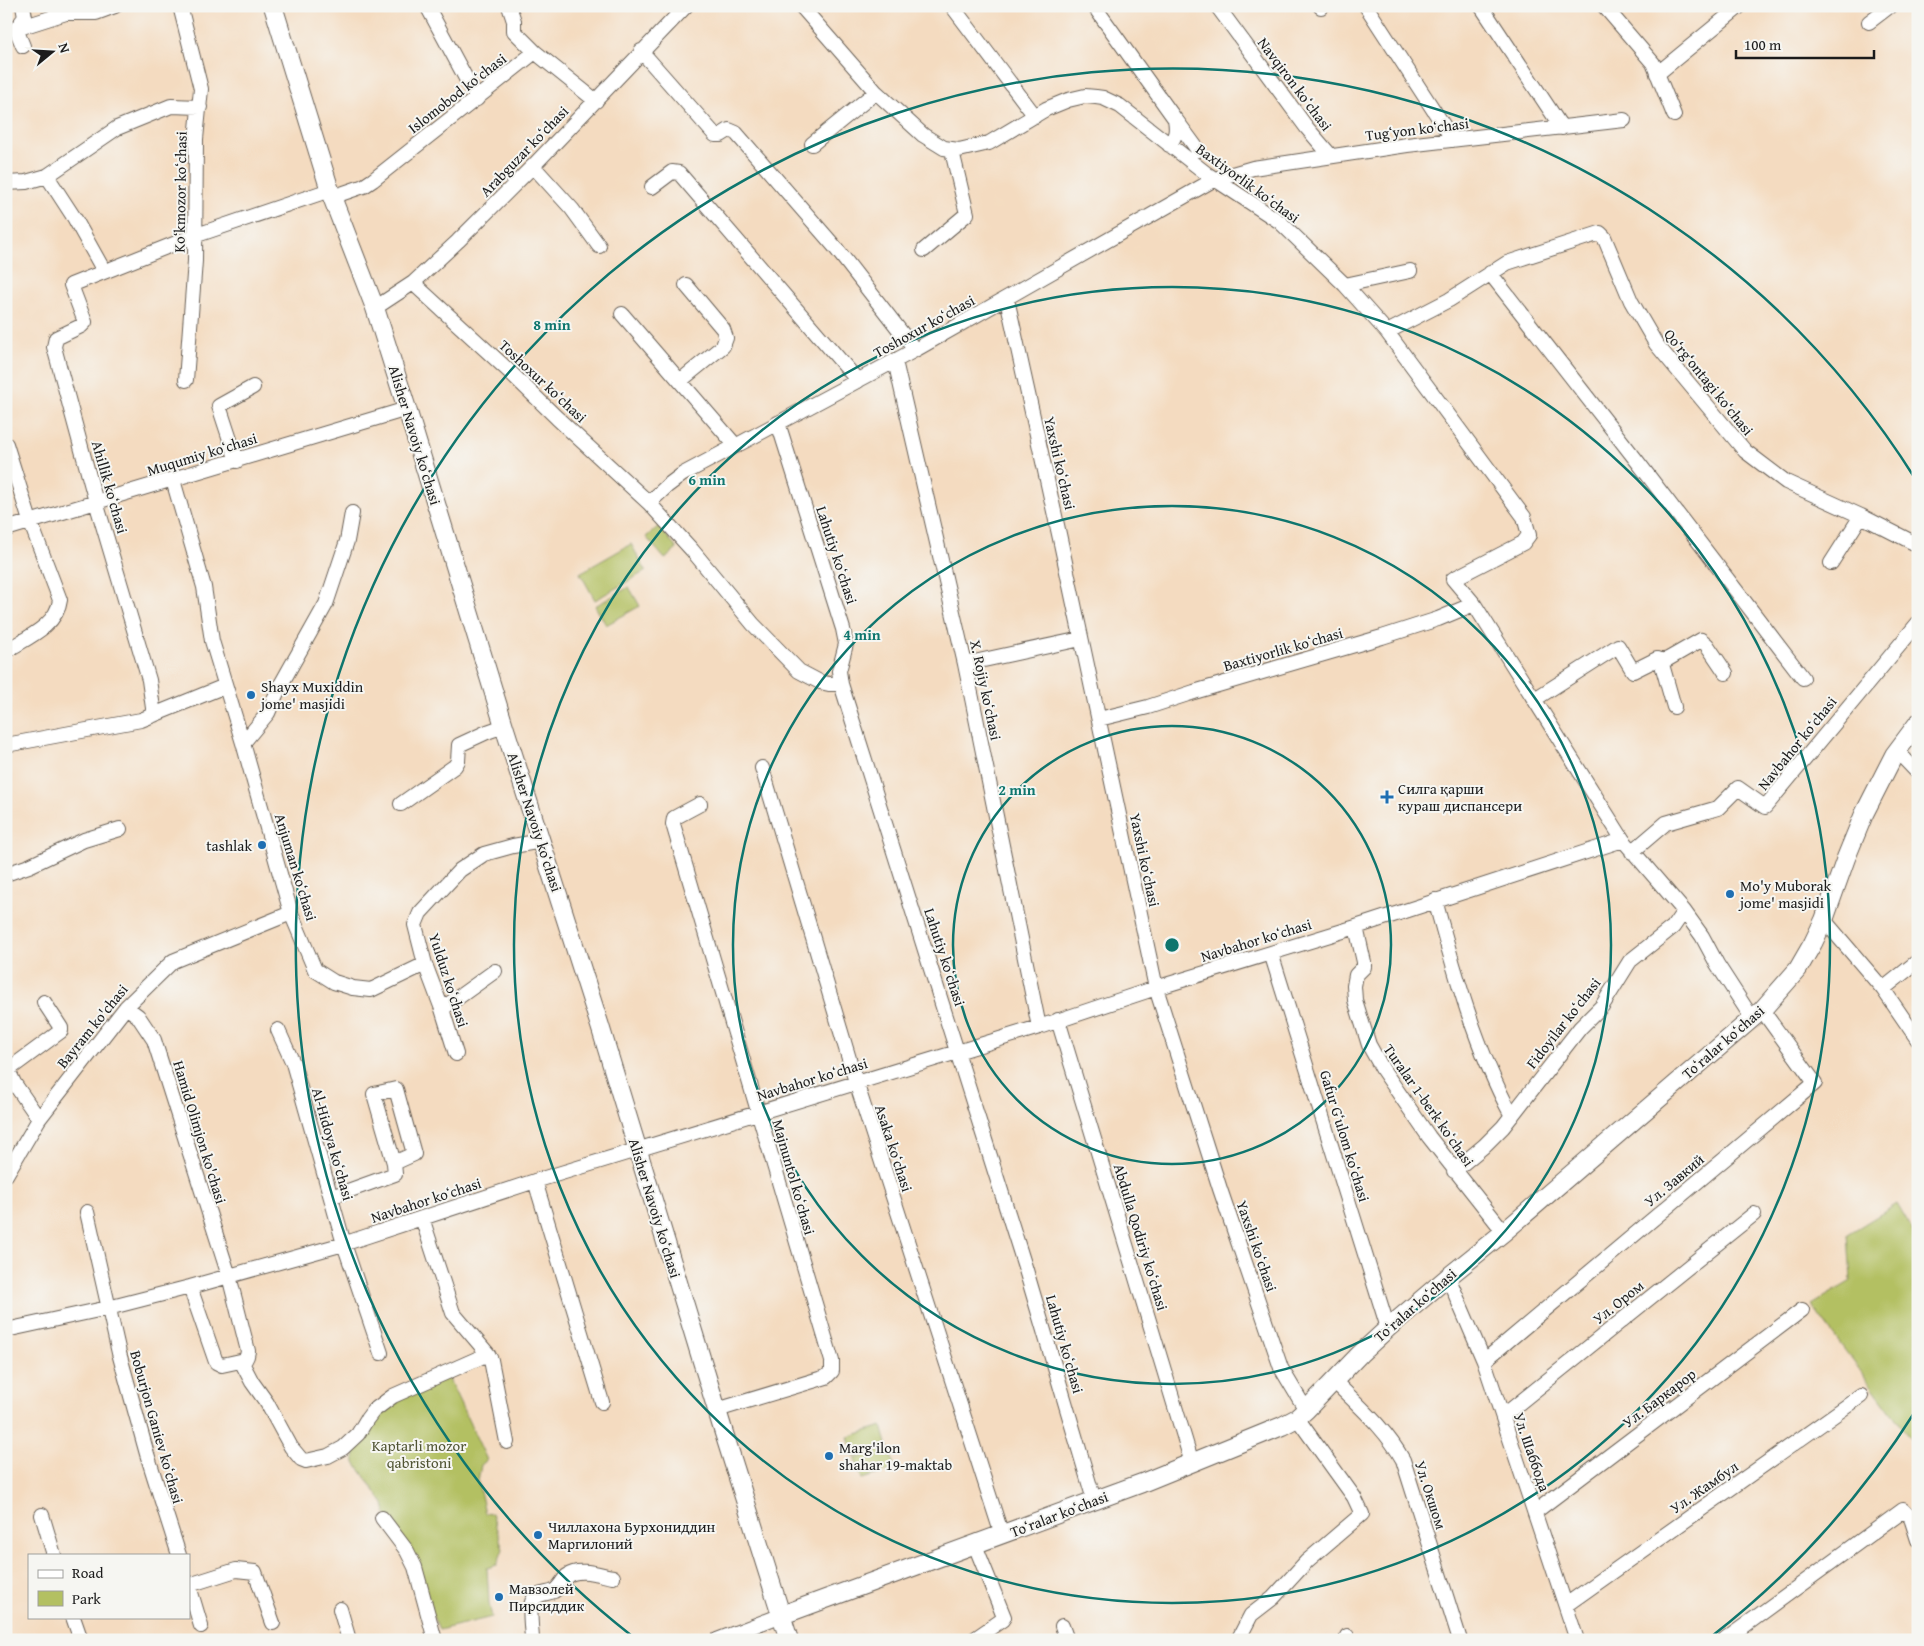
<svg xmlns="http://www.w3.org/2000/svg" width="1924" height="1646" viewBox="0 0 1924 1646" font-family="'Gentium Book Plus',serif">
	<rect width="100%" height="100%" fill="#f6f6f2"/>
	<filter id="ink" filterUnits="userSpaceOnUse"><feTurbulence type="fractalNoise" baseFrequency=".02" numOctaves="2"/><feDisplacementMap in="SourceGraphic" scale="10" xChannelSelector="R" yChannelSelector="G"/><feConvolveMatrix kernelMatrix="1 2 1 2 8 2 1 2 1" color-interpolation-filters="sRGB"/></filter>
	<filter id="wash" filterUnits="userSpaceOnUse"><feTurbulence type="fractalNoise" baseFrequency=".0096" numOctaves="4" result="noise"/><feDisplacementMap in="SourceGraphic" scale="20" xChannelSelector="R" yChannelSelector="G"/><feGaussianBlur stdDeviation="1.12" result="paint"/><feColorMatrix in="noise" values="0 0 0 0 0 0 0 0 0 0 0 0 0 0 0 0 0 1.4 0 .05"/><feComposite in="paint" operator="in"/></filter>
	<g filter="url(#wash)">
		<rect width="100%" height="100%" fill="#f4dbc0"/>
		<path fill="#b3c062" stroke="#686e3f" d="M659 526 677 549 665 559 646 537Z
			M631 544 646 571 595 600 580 573Z
			M629 587 640 606 606 625 595 606Z
			M1897 1204 1918 1240V1448L1811 1305 1851 1281 1848 1234Z
			M447 1375 487 1460 481 1465 478 1482 485 1513 492 1514 503 1549 497 1565 487 1568 489 1604 492 1617 439 1630 386 1513 384 1504 355 1463 354 1449 357 1438 385 1406Z
			M882 1426 888 1447 854 1457 848 1437Z
			M889 1448 895 1469 862 1479 855 1459Z"/>
	</g>
	<g filter="url(#ink)">
		<g fill="none" stroke-linecap="round" stroke-linejoin="round">
			<defs>
				<path id="minor" d="M180 6 201 89 196 139 195 261 186 380
					M427 6 477 99
					M509 6 514 21V31L535 52 596 101
					M801 6 876 92 923 135 944 148 959 150 989 143 1046 109 1068 100 1085 96 1096 97 1103 98 1120 106 1207 174 1280 222 1345 285 1387 332 1524 517 1529 535 1523 543 1453 579 1474 604 1623 840 1684 911 1702 936 1717 964 1752 1018
					M952 6 1035 116
					M1094 6 1175 119C1177 131 1176 136 1169 145
					M1217 6 1307 128 1331 156
					M1320 6 1321 7
					M1366 6 1453 140
					M1481 6 1562 128
					M1604 6 1653 63 1674 115
					M1869 22 1890 6
					M16 29 66 13H96L115 6
					M23 46 16 29 25 17 23 6
					M641 51 715 135H721L729 130 736 133 835 247 915 350
					M1657 74 1740 6
					M1176 120 1198 150
					M812 144 876 92
					M533 166 572 209 599 246
					M47 176 75 219 104 271
					M6 183 26 182 47 176 117 128 171 106 200 107
					M652 187 672 172 679 173 858 381
					M332 197 364 186 373 180 535 52
					M924 250 967 214 952 151
					M1490 273 1637 461 1803 678
					M413 283 510 372 557 418 649 503 692 550 753 624 799 671 820 682 829 684H841
					M1345 285 1410 271
					M1007 299 1059 534 1156 988 1220 1189 1281 1368 1306 1410
					M375 308 413 283 458 241 533 166 686 6
					M622 314 736 446
					M1387 332 1449 300 1507 263 1600 233 1604 237 1631 301 1656 344 1745 451 1786 482 1861 516 1918 545
					M895 361 965 664 1039 1027
					M680 381 723 346 726 338 723 329 686 285
					M778 423 843 629 846 644 839 671 841 684 1026 1270 1094 1500
					M6 444 30 521 60 600C57 626 26 638 6 651
					M237 461 219 406 253 387
					M173 480 204 587 212 641 243 743 291 913 315 970 334 982 353 988 371 990 425 964
					M649 503 667 486 683 474 915 350 1215 179 1253 168 1407 145 1624 120
					M6 529 407 409
					M1831 563 1861 516
					M1661 661 1674 707
					M965 664 1081 639
					M1535 699 1618 646 1633 671 1657 659 1661 661 1668 659 1701 640 1707 645 1726 673
					M154 715 149 680 96 502 54 347 56 338 81 326 85 322 71 285 194 236 330 190
					M1099 719 1148 707 1194 692 1382 637 1438 619 1474 604
					M243 743 268 713 279 688 326 604 347 541 352 513
					M6 745 141 720 225 686
					M1897 751 1918 773
					M762 768 856 1082 1002 1535
					M401 804 455 766 458 761 459 745 487 732 504 726
					M700 804 674 818 673 824 832 1361V1371L826 1377 717 1410
					M1632 852 1666 823 1718 808 1738 788 1765 807 1918 623
					M6 874 29 866 84 840 120 829
					M1435 900C1455 974 1476 1049 1512 1116
					M1824 920 1883 989 1918 961
					M1356 927 1364 962V967L1356 975 1354 986 1355 1000 1369 1045 1383 1070 1429 1137 1504 1232
					M1271 953 1388 1328
					M1883 989 1918 1040
					M126 1007 138 1016 154 1040 229 1276 248 1351 247 1356 245 1360 222 1365 216 1362 190 1287
					M442 1009 495 971
					M1058 1020 1192 1463
					M278 1030 293 1063 344 1244 381 1353
					M456 1054 442 1009 425 964 415 925 420 913 460 870 484 854 513 846 542 841
					M6 1066 14 1083 39 1119
					M8 1070 61 1031V1028L44 1002
					M1454 1171 1484 1146 1503 1127 1580 1028 1602 1006 1630 961 1673 927 1684 911
					M6 1175 39 1119 126 1007 173 961 291 913
					M535 1181 602 1402
					M331 1197 395 1174 394 1163 374 1094 396 1089 414 1154 394 1163
					M87 1212 119 1353 147 1454 179 1555
					M422 1218 453 1313 488 1354 491 1360 507 1442
					M1448 1277 1484 1361 1577 1640
					M6 1330 108 1308 190 1287 340 1245 535 1181 1039 1027 1156 988 1356 927 1623 840
					M241 1361 252 1382 267 1403 291 1447 301 1459 306 1461 328 1456 343 1448 358 1434 367 1419 373 1411 393 1396 488 1354
					M1484 1361 1815 1083 1762 1010
					M1334 1381C1359 1406 1386 1429 1403 1460L1460 1640
					M1503 1416 1754 1214
					M1535 1512 1802 1310
					M42 1515 54 1555
					M382 1518 407 1551 415 1567 435 1640
					M189 1585 236 1570 255 1572 273 1623
					M189 1586 201 1626
					M1566 1605 1861 1396
					M340 1609 349 1640
					M73 1617 81 1640
					M1062 1626 1067 1640
					M1347 1636 1348 1640
					M532 1640C532 1631 528 1607 533 1600 537 1593 547 1594 554 1591 560 1587 562 1581 567 1576 579 1567 600 1575 613 1577
					M717 1640 782 1615
					M973 1640 1002 1620 1004 1617 975 1545
					M1238 1640 1251 1615 1273 1598 1307 1561 1362 1514 1354 1497 1297 1418
					M1725 1640 1903 1510 1911 1518 1918 1540"/>
				<path id="major" d="M273 6 332 197 375 308 407 409 504 726 600 1026 723 1430 789 1640
					M782 1615 1142 1483 1282 1426 1297 1418 1306 1410 1360 1354 1388 1328 1448 1277 1504 1232 1762 1010 1798 969 1813 943 1824 920 1846 858 1864 814 1894 755 1918 723"/>
			</defs>
			<use href="#minor" stroke="#685f55" stroke-width="16"/>
			<use href="#major" stroke="#685f55" stroke-width="20"/>
			<use href="#minor" stroke="#fff" stroke-width="14"/>
			<use href="#major" stroke="#fff" stroke-width="18"/>
		</g>
	</g>
	<g fill="none" stroke="#0f766e" stroke-width="2.5">
		<circle cx="1172" cy="945" r="219"/>
		<circle cx="1172" cy="945" r="439"/>
		<circle cx="1172" cy="945" r="658"/>
		<path d="M1916 1410A877 877 0 0 1 1712 1636M632 1636A877 877 0 1 1 1916 480"/>
	</g>
	<g fill="#1f6fb2" stroke="#f6f6f2" stroke-width="2">
		<circle cx="251" cy="695" r="5"/>
		<path d="M1384.5 789.5h5v5h5v5h-5v5h-5v-5h-5v-5h5z"/>
		<circle cx="262" cy="845" r="5"/>
		<circle cx="1730" cy="894" r="5"/>
		<circle cx="829" cy="1456" r="5"/>
		<circle cx="538" cy="1535" r="5"/>
		<circle cx="499" cy="1597" r="5"/>
	</g>
	<g text-anchor="middle" dominant-baseline="central" stroke-width="4" stroke-linejoin="round" paint-order="stroke">
		<g font-size="15" fill="#1c1c1c" stroke="#f6f6f2">
			<text transform="translate(1295 84) rotate(53)">Navqiron koʻchasi</text>
			<text transform="translate(457 93) rotate(-38)">Islomobod koʻchasi</text>
			<text transform="translate(1417 129) rotate(-7)">Tugʻyon koʻchasi</text>
			<text transform="translate(524 151) rotate(-46)">Arabguzar koʻchasi</text>
			<text transform="translate(1248 183) rotate(36)">Baxtiyorlik koʻchasi</text>
			<text transform="translate(180 192) rotate(-89)">Koʻkmozor koʻchasi</text>
			<text transform="translate(924 326) rotate(-29)">Toshoxur koʻchasi</text>
			<text transform="translate(543 381) rotate(43)">Toshoxur koʻchasi</text>
			<text transform="translate(1709 382) rotate(51)">Qo‘rg‘ontagi ko‘chasi</text>
			<text transform="translate(415 435) rotate(73)">Alisher Navoiy koʻchasi</text>
			<text transform="translate(202 454) rotate(-17)">Muqumiy koʻchasi</text>
			<text transform="translate(1060 463) rotate(77)">Yaxshi koʻchasi</text>
			<text transform="translate(110 487) rotate(74)">Ahillik koʻchasi</text>
			<text transform="translate(837 555) rotate(72)">Lahutiy koʻchasi</text>
			<text transform="translate(1283 649) rotate(-16)">Baxtiyorlik koʻchasi</text>
			<text transform="translate(986 690) rotate(78)">X. Rojiy koʻchasi</text>
			<text transform="translate(1797 743) rotate(-51)">Navbahor koʻchasi</text>
			<text transform="translate(535 822) rotate(72)">Alisher Navoiy koʻchasi</text>
			<text transform="translate(1145 860) rotate(78)">Yaxshi koʻchasi</text>
			<text transform="translate(296 867) rotate(73)">Anjuman koʻchasi</text>
			<text transform="translate(1256 940) rotate(-17)">Navbahor koʻchasi</text>
			<text transform="translate(945 957) rotate(72)">Lahutiy koʻchasi</text>
			<text transform="translate(449 980) rotate(72)">Yulduz koʻchasi</text>
			<text transform="translate(1563 1023) rotate(-52)">Fidoyilar koʻchasi</text>
			<text transform="translate(92 1026) rotate(-51)">Bayram ko'chasi</text>
			<text transform="translate(1723 1042) rotate(-41)">Toʻralar koʻchasi</text>
			<text transform="translate(812 1079) rotate(-17)">Navbahor koʻchasi</text>
			<text transform="translate(1429 1105) rotate(55)">Turalar 1-berk koʻchasi</text>
			<text transform="translate(200 1132) rotate(73)">Hamid Olimjon ko'chasi</text>
			<text transform="translate(1345 1136) rotate(73)">Gafur Gʻulom koʻchasi</text>
			<text transform="translate(333 1144) rotate(74)">Al-Hidoya koʻchasi</text>
			<text transform="translate(894 1148) rotate(72)">Asaka koʻchasi</text>
			<text transform="translate(794 1177) rotate(74)">Majnuntol koʻchasi</text>
			<text transform="translate(1674 1180) rotate(-40)">Ул. Завкий</text>
			<text transform="translate(426 1200) rotate(-18)">Navbahor koʻchasi</text>
			<text transform="translate(655 1208) rotate(73)">Alisher Navoiy koʻchasi</text>
			<text transform="translate(1141 1237) rotate(73)">Abdulla Qodiriy koʻchasi</text>
			<text transform="translate(1257 1246) rotate(71)">Yaxshi koʻchasi</text>
			<text transform="translate(1618 1302) rotate(-39)">Ул. Ором</text>
			<text transform="translate(1415 1305) rotate(-41)">Toʻralar koʻchasi</text>
			<text transform="translate(1065 1344) rotate(74)">Lahutiy koʻchasi</text>
			<text transform="translate(1659 1398) rotate(-37)">Ул. Баркарор</text>
			<text transform="translate(157 1427) rotate(74)">Boburjon Ganiev koʻchasi</text>
			<text transform="translate(1532 1452) rotate(71)">Ул. Шаббода</text>
			<text transform="translate(1704 1487) rotate(-35)">Ул. Жамбул</text>
			<text transform="translate(1431 1495) rotate(72)">Ул. Окшом</text>
			<text transform="translate(1059 1514) rotate(-21)">Toʻralar koʻchasi</text>
		</g>
		<g font-size="15" fill="#1c1c1c" stroke="#f6f6f2" text-anchor="start">
			<text x="261" y="686">Shayx Muxiddin<tspan x="261" dy="17">jome' masjidi</tspan></text>
			<text x="1398" y="788">Силга қарши<tspan x="1398" dy="17">кураш диспансери</tspan></text>
			<text x="252" y="845" text-anchor="end">tashlak</text>
			<text x="1740" y="885">Mo'y Muborak<tspan x="1740" dy="17">jome' masjidi</tspan></text>
			<text x="839" y="1447">Marg'ilon<tspan x="839" dy="17">shahar 19-maktab</tspan></text>
			<text x="548" y="1526">Чиллахона Бурхониддин<tspan x="548" dy="17">Маргилоний</tspan></text>
			<text x="509" y="1588">Мавзолей<tspan x="509" dy="17">Пирсиддик</tspan></text>
		</g>
		<g font-size="15" fill="#515534" stroke="#f6f6f2">
			<text x="419" y="1445">Kaptarli mozor<tspan x="419" dy="17">qabristoni</tspan></text>
		</g>
	</g>
	<circle cx="1172" cy="945" r="8" fill="#0f766e" stroke="#f6f6f2" stroke-width="2.5"/>
	<g font-size="15" text-anchor="middle" font-weight="bold" fill="#0f766e" stroke="#f6f6f2" stroke-width="4" stroke-linejoin="round" paint-order="stroke">
		<text x="552" y="330">8 min</text>
		<text x="707" y="485">6 min</text>
		<text x="862" y="640">4 min</text>
		<text x="1017" y="795">2 min</text>
	</g>
	<rect width="1924" height="1646" fill="none" stroke="#f6f6f2" stroke-width="25"/>
	<rect x="28" y="1554" width="162" height="65" fill="#f6f6f2" stroke="#9f9f9c"/>
	<rect x="38" y="1570" width="25" height="8" fill="#ffffff" stroke="#9f9f9c"/>
	<text x="72" y="1578" font-size="15" fill="#1c1c1c">Road</text>
	<rect x="38" y="1591" width="25" height="15" fill="#b3c062" stroke="#9f9f9c"/>
	<text x="72" y="1604" font-size="15" fill="#1c1c1c">Park</text>
	<g transform="translate(52 52) rotate(72)" stroke="#f6f6f2" stroke-width="4" paint-order="stroke">
	<path d="M0-4L9 19L0 12L-9 19Z" fill="#1c1c1c"/>
	<text y="-8" font-size="14" font-weight="bold" text-anchor="middle" fill="#1c1c1c">N</text>
	</g>
	<path d="M1736 50v8h138v-8" fill="none" stroke="#1c1c1c" stroke-width="2.5"/>
	<text x="1744" y="50" font-size="15" fill="#1c1c1c" stroke="#f6f6f2" stroke-width="4" paint-order="stroke">100 m</text>
</svg>
